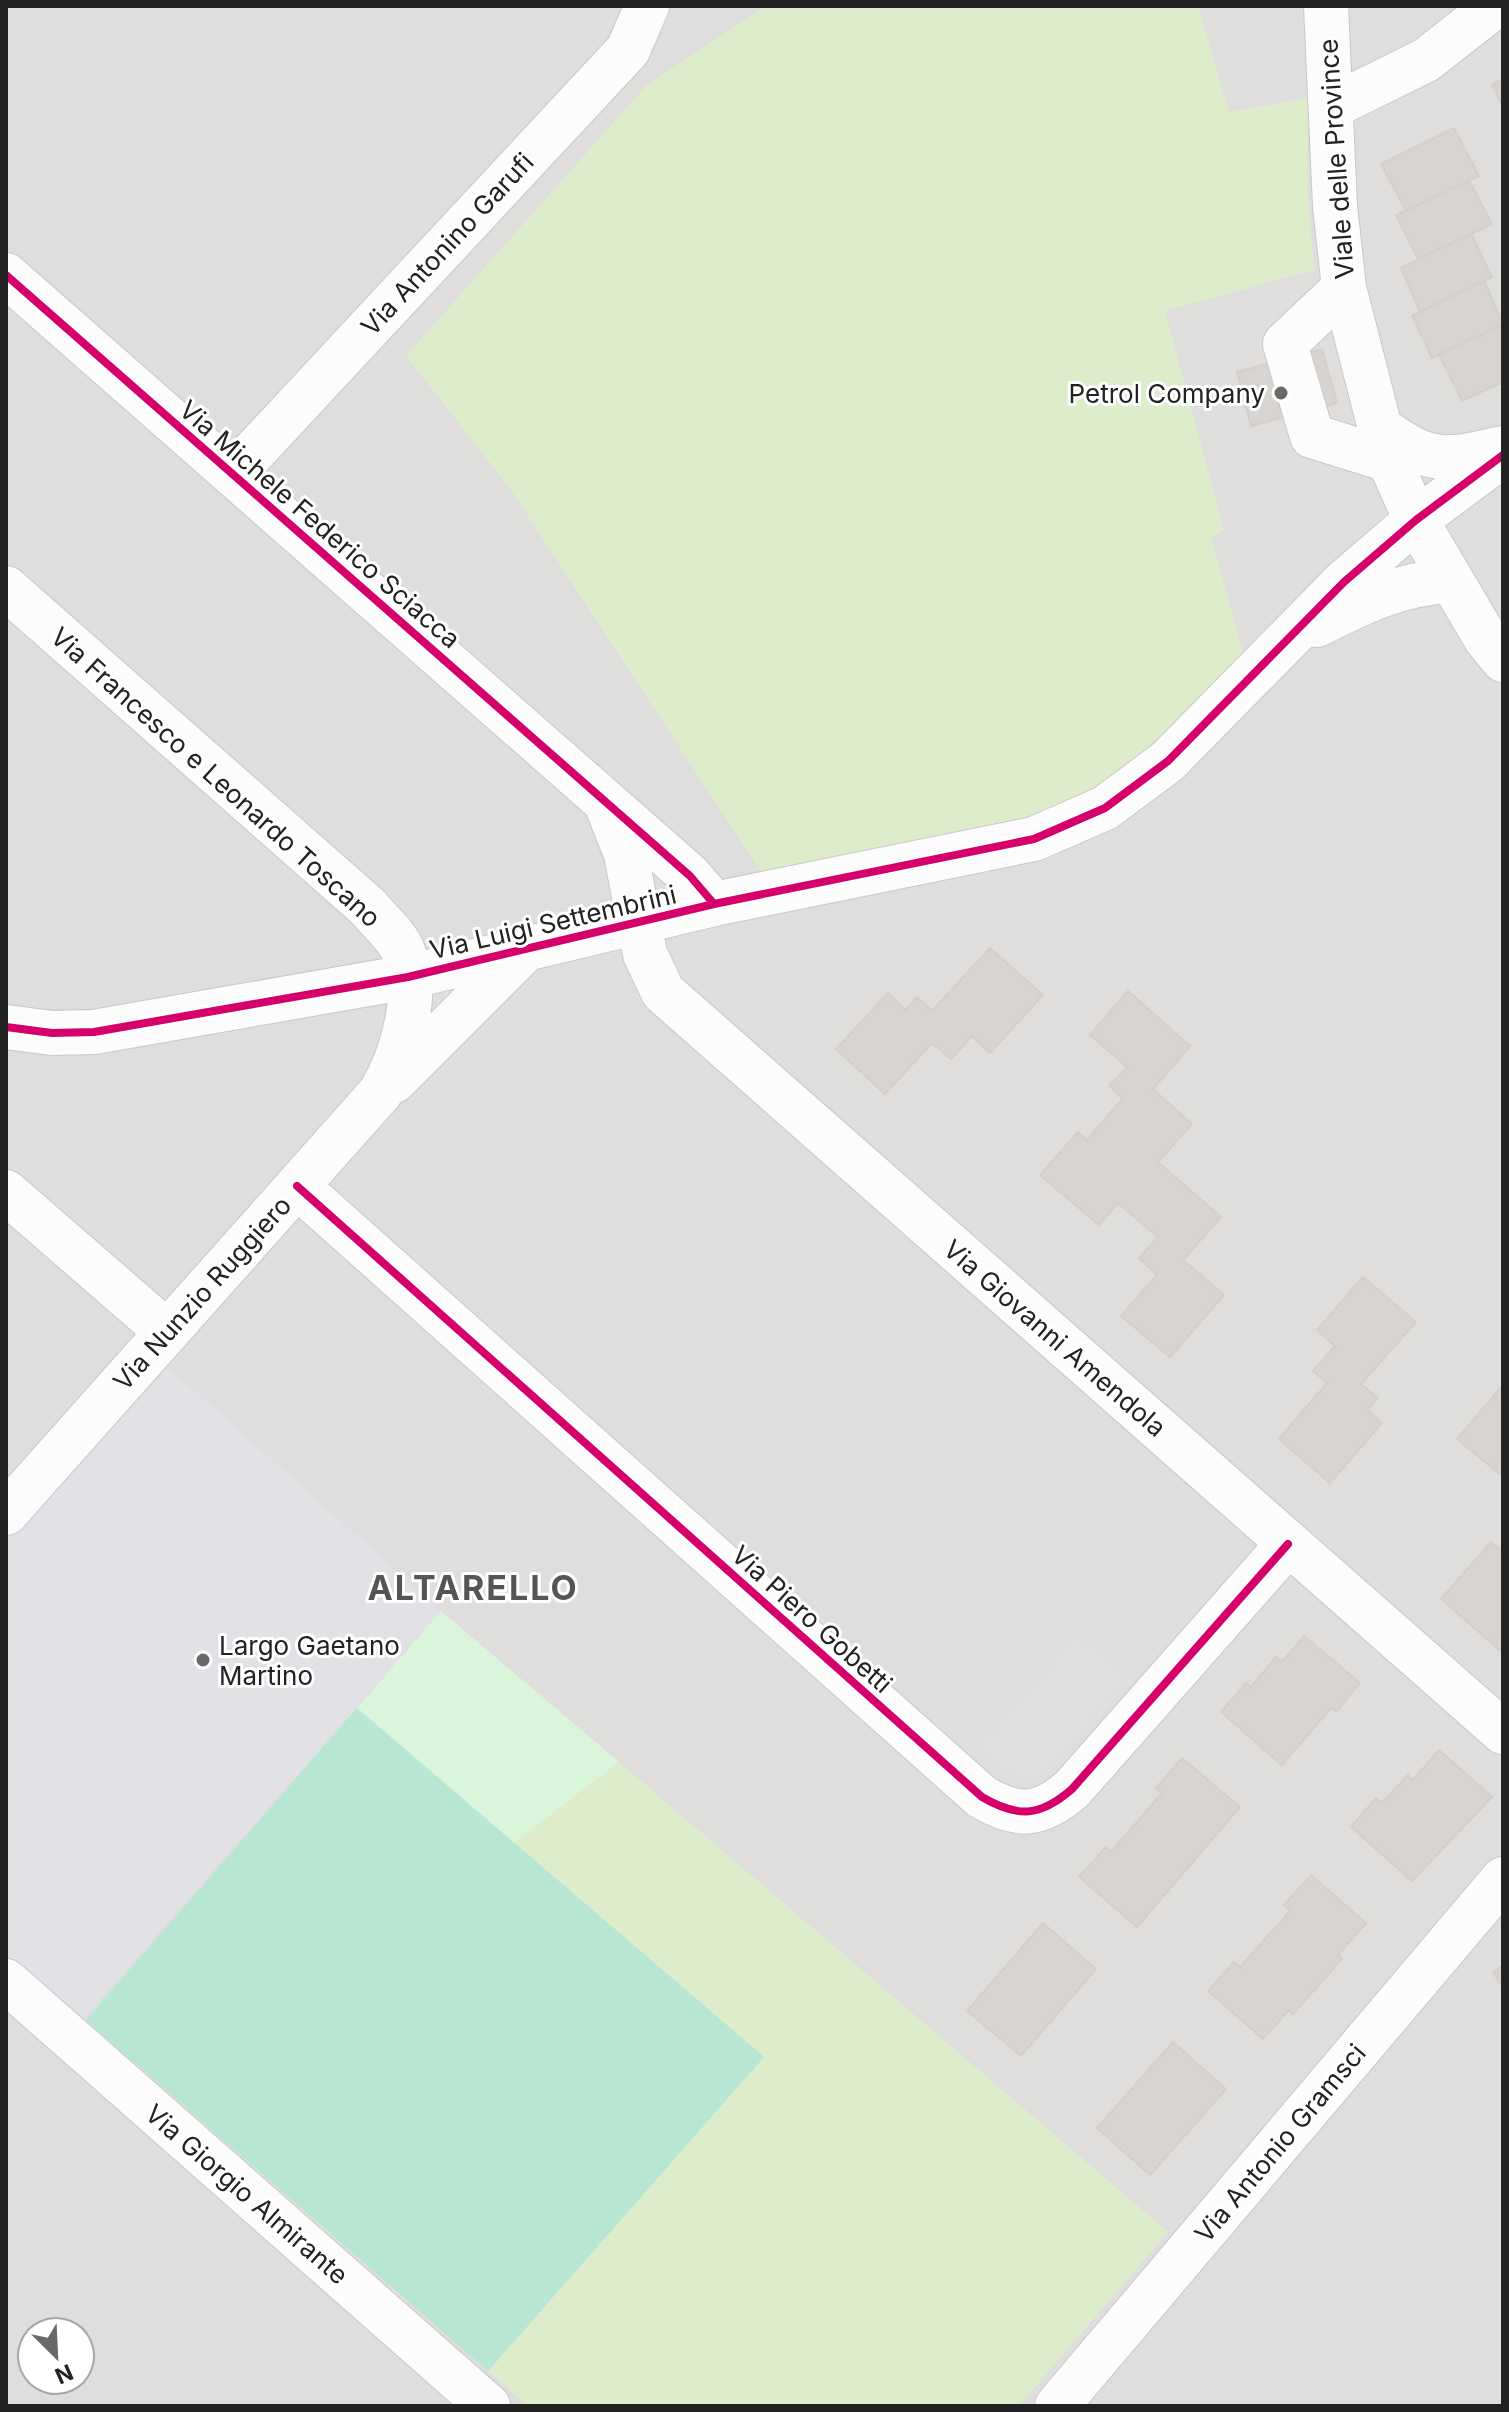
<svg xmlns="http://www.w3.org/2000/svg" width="1509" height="2412" viewBox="0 0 1509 2412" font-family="Inter,sans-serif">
	<rect width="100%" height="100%" fill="#f0eeeb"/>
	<path fill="#dfdedc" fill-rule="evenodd" d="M6 6H1503V2406H6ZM32 2332H80V2380H32Z"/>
	<path fill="#ddeccb" d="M765 6H1198L1229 112 1307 98 1308 197 1314 270 1165 311 1224 530 1211 537 1246 663 1117 781 1019 824 765 878 509 487 406 356 646 86Z
		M619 1762 1168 2232 1019 2406H528L488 2371 763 2057 514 1843Z"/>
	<path fill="#daf5da" d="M441 1611 619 1762 514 1843 357 1708Z"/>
	<path fill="#b7e6d2" d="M357 1708 764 2057 488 2371 86 2020Z"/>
	<path fill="#e0dfde" d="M1078 1632 1131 1679 1047 1774 1030 1783 1019 1784 961 1736 971 1740 987 1735Z"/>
	<path fill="#e2e1e5" d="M149 1350 441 1611 68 2036 6 1981V1513Z"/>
	<path fill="#d7d4d2" stroke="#d3d0cc" stroke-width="2" d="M1503 79V106L1492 85Z
		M1454 128 1479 176 1406 211 1381 164Z
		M1469 181 1492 224 1418 259 1396 215Z
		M1471 234 1492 277 1420 312 1401 268Z
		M1484 281 1503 324 1432 358 1412 316Z
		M1503 324V382L1462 401 1439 355Z
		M1322 349 1337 403 1251 426 1237 372Z
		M990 948 1043 995 990 1053 972 1036 951 1059 932 1043 885 1094 836 1049 888 993 905 1010 917 997 932 1011Z
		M1128 991 1190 1046 1153 1089 1192 1124 1158 1162 1221 1217 1183 1260 1224 1295 1170 1357 1121 1316 1157 1275 1139 1258 1158 1237 1118 1203 1099 1225 1040 1175 1078 1132 1087 1140 1123 1098 1109 1086 1127 1067 1090 1035Z
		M1363 1277 1416 1322 1361 1384 1378 1398 1367 1410 1382 1423 1330 1483 1279 1439 1327 1383 1313 1371 1335 1346 1317 1330Z
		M1503 1385V1477L1457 1439Z
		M1491 1542 1503 1552V1653L1441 1599Z
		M1304 1636 1360 1683 1336 1712 1331 1708 1282 1765 1221 1712 1246 1683 1251 1687 1276 1657 1282 1662Z
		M1439 1750 1492 1797 1412 1881 1351 1827 1376 1798 1382 1803 1408 1775 1413 1780Z
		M1182 1758 1240 1807 1137 1927 1079 1877 1106 1847 1111 1852 1162 1793 1156 1788Z
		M1311 1875 1366 1923 1338 1955 1342 1959 1293 2014 1289 2010 1263 2039 1208 1991 1234 1962 1240 1967 1290 1911 1284 1905Z
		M1043 1923 1096 1969 1021 2056 967 2011Z
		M1503 1965V1986L1493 1973Z
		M1173 2042 1226 2089 1150 2175 1097 2128Z"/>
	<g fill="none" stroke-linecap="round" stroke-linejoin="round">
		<defs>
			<path id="minor" d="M1326 6 1335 206 1344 288 1380 428 1389 460 1416 520 1486 639 1503 660
				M1333 106 1426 60 1495 6
				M6 275 690 876 714 904
				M1344 288 1285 344 1312 436 1389 460
				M1380 428C1430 465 1446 461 1503 448
				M233 474 628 50 647 6
				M6 588 369 908C379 921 397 936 403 951 421 992 402 1057 380 1093L6 1513
				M1317 625C1360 603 1401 583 1450 581
				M606 803 626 854 645 954 663 992 1503 1732
				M6 1027 52 1033 94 1032 408 977 714 904 1034 839 1105 808 1168 761 1344 582 1416 520 1503 455
				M394 1081 526 949
				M297 1186 982 1797C1018 1818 1040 1817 1072 1789L1288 1544
				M6 1192 167 1332
				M6 1981 488 2406
				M1057 2406 1503 1879"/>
		</defs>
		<use href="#minor" stroke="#c9c8c7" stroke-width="46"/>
		<use href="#minor" stroke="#fdfcfc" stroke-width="44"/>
		<defs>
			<path id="cycleway" d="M6 275 690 876 714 904
				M6 1027 52 1033 94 1032 408 977 714 904 1034 839 1105 808 1168 761 1344 582 1416 520 1503 455
				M297 1186 982 1797C1018 1818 1040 1817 1072 1789L1288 1544"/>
		</defs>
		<use href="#cycleway" stroke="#fff" stroke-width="13"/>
		<use href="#cycleway" stroke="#d6006c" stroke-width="8"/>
	</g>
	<g fill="#6a6968" stroke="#fff" stroke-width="3">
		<circle cx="1281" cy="393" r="8"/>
		<circle cx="203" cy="1660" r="8"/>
	</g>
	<g text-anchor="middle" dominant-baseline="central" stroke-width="6" stroke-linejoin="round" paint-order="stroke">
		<g font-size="26" fill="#222" stroke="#fff">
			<text transform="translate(1336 159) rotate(-94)">Viale delle Province</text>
			<text transform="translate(447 244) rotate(-47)">Via Antonino Garufi</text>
			<text transform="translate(320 524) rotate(41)">Via Michele Federico Sciacca</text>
			<text transform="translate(216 777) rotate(42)">Via Francesco e Leonardo Toscano</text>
			<text transform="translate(553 922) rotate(-13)">Via Luigi Settembrini</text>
			<text transform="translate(202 1293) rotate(-48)">Via Nunzio Ruggiero</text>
			<text transform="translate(1055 1338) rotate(41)">Via Giovanni Amendola</text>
			<text transform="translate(812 1619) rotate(42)">Via Piero Gobetti</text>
			<text transform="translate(1280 2143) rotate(-50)">Via Antonio Gramsci</text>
			<text transform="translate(247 2194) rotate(41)">Via Giorgio Almirante</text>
		</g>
		<g font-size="26" fill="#222" stroke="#fff" text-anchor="end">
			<text x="1265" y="393">Petrol Company</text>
			<text x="219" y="1645" text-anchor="start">Largo Gaetano<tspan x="219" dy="30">Martino</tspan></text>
		</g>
		<g font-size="34" font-weight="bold" letter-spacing="2" fill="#555" stroke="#fff">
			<text x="473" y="1587">ALTARELLO</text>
		</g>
	</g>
	<rect width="1509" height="2412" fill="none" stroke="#222222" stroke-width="16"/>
	<g transform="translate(56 2356) rotate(156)"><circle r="38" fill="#ffffff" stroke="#a7a7a7" stroke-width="2"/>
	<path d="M0-6L14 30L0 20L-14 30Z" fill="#6a6968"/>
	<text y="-12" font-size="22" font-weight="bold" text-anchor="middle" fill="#222222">N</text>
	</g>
</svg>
